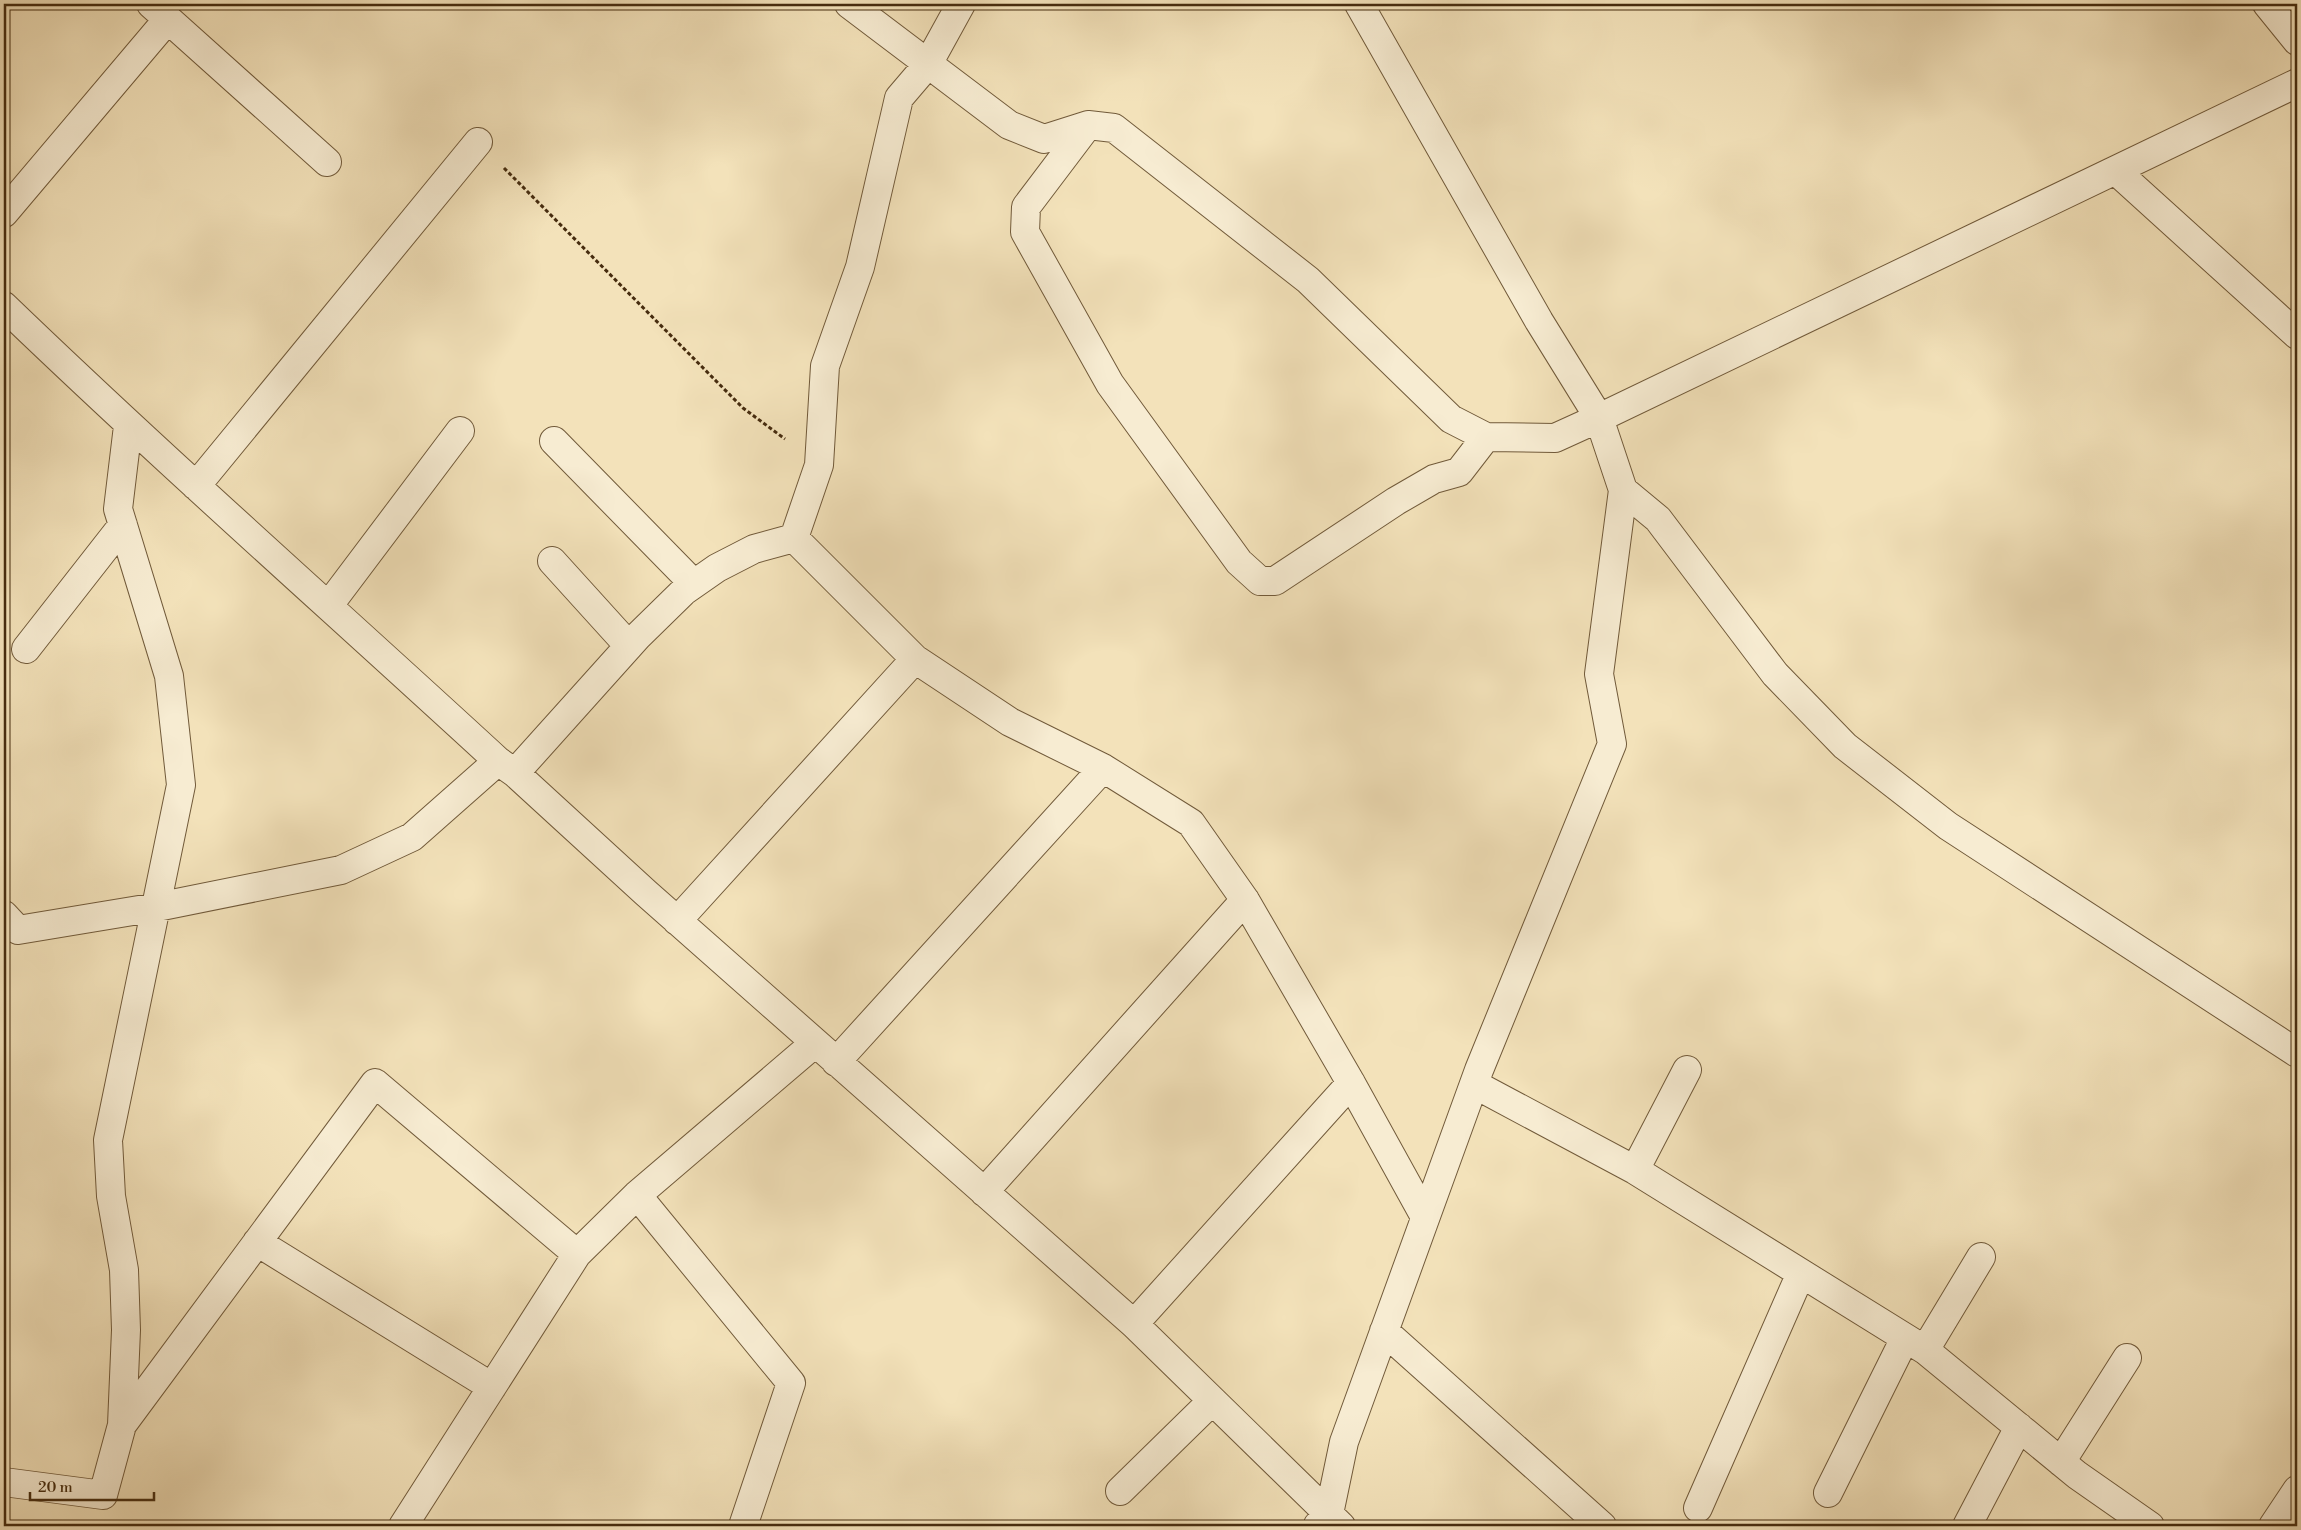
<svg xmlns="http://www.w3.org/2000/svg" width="2301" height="1530" viewBox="0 0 2301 1530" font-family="'Libre Bodoni',serif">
	<rect width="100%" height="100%" fill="#f3e2ba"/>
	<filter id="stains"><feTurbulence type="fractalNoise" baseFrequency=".004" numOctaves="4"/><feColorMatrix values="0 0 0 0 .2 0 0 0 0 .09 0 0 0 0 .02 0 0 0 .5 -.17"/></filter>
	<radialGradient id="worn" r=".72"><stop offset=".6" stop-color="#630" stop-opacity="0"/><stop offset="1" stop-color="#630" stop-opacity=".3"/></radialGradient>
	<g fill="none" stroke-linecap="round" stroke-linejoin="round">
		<defs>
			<path id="minor" d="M151 4 327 162
				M849 4 1009 125 1044 139 1088 125 1114 128 1308 280 1451 419 1486 437 1555 438 1599 418 2297 83
				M2267 4 2297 41
				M1088 125 1026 207 1025 232 1110 384 1239 562 1260 581H1275L1396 501 1434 479 1459 472 1486 437
				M2116 171 2297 335
				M4 213 168 19
				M4 306C165 461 333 609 498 761L515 773 646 893 1134 1324 1341 1526
				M554 441 694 584
				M196 486 478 142
				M1623 490 1658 519 1775 674 1845 746 1948 826 2297 1053
				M794 538 915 659 1010 722 1103 768 1191 823 1245 900 1351 1083 1425 1217
				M552 561 629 646
				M329 605 460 431
				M26 649 123 525
				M515 773 638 636 684 591 717 568 754 549 794 538 819 465 825 366 860 267 899 98 928 64 961 4
				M4 915 18 930 157 907 341 870 412 837 498 761
				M677 921 915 659
				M836 1062 1103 768
				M1474 1084 1635 1170 1925 1350 2077 1475 2150 1526
				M1635 1170 1687 1070
				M984 1192 1245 900
				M637 1195 791 1383 743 1526
				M257 1242 492 1387
				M1134 1324 1351 1083
				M1384 1331 1602 1526
				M1925 1350 1981 1257
				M122 1425 375 1083 577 1254
				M2061 1462 2127 1358
				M4 1482 103 1495 122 1425 126 1330 124 1270 111 1196 108 1140 181 785 169 676 118 509 128 426
				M1120 1491 1212 1401
				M1828 1493 1905 1338
				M1698 1508 1801 1273
				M1318 1525 1329 1514 1344 1442 1479 1070 1612 744 1599 674 1623 490 1599 418 1539 321 1359 4
				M403 1526 577 1254 637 1195 815 1043
				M1967 1526 2019 1427
				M2273 1526 2297 1490"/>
		</defs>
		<use href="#minor" stroke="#715a3a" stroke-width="30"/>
		<path stroke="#462c0f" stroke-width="3" stroke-dasharray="4 2.5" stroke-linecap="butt" d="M504 168 743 408 785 439"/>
		<use href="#minor" stroke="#f7ecd2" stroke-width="28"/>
	</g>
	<rect width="2301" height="1530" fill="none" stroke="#f3e2ba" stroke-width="20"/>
	<rect x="5" y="5" width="2291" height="1520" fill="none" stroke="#462c0f" stroke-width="2.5"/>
	<rect x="10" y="10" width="2281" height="1510" fill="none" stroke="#462c0f"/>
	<path d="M30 1492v8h124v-8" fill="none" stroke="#462c0f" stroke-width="2.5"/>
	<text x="38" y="1492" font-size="15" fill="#462c0f" stroke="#f7ecd2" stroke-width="4" paint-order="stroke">20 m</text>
	<rect width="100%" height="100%" filter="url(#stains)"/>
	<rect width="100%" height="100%" fill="url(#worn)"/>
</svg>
